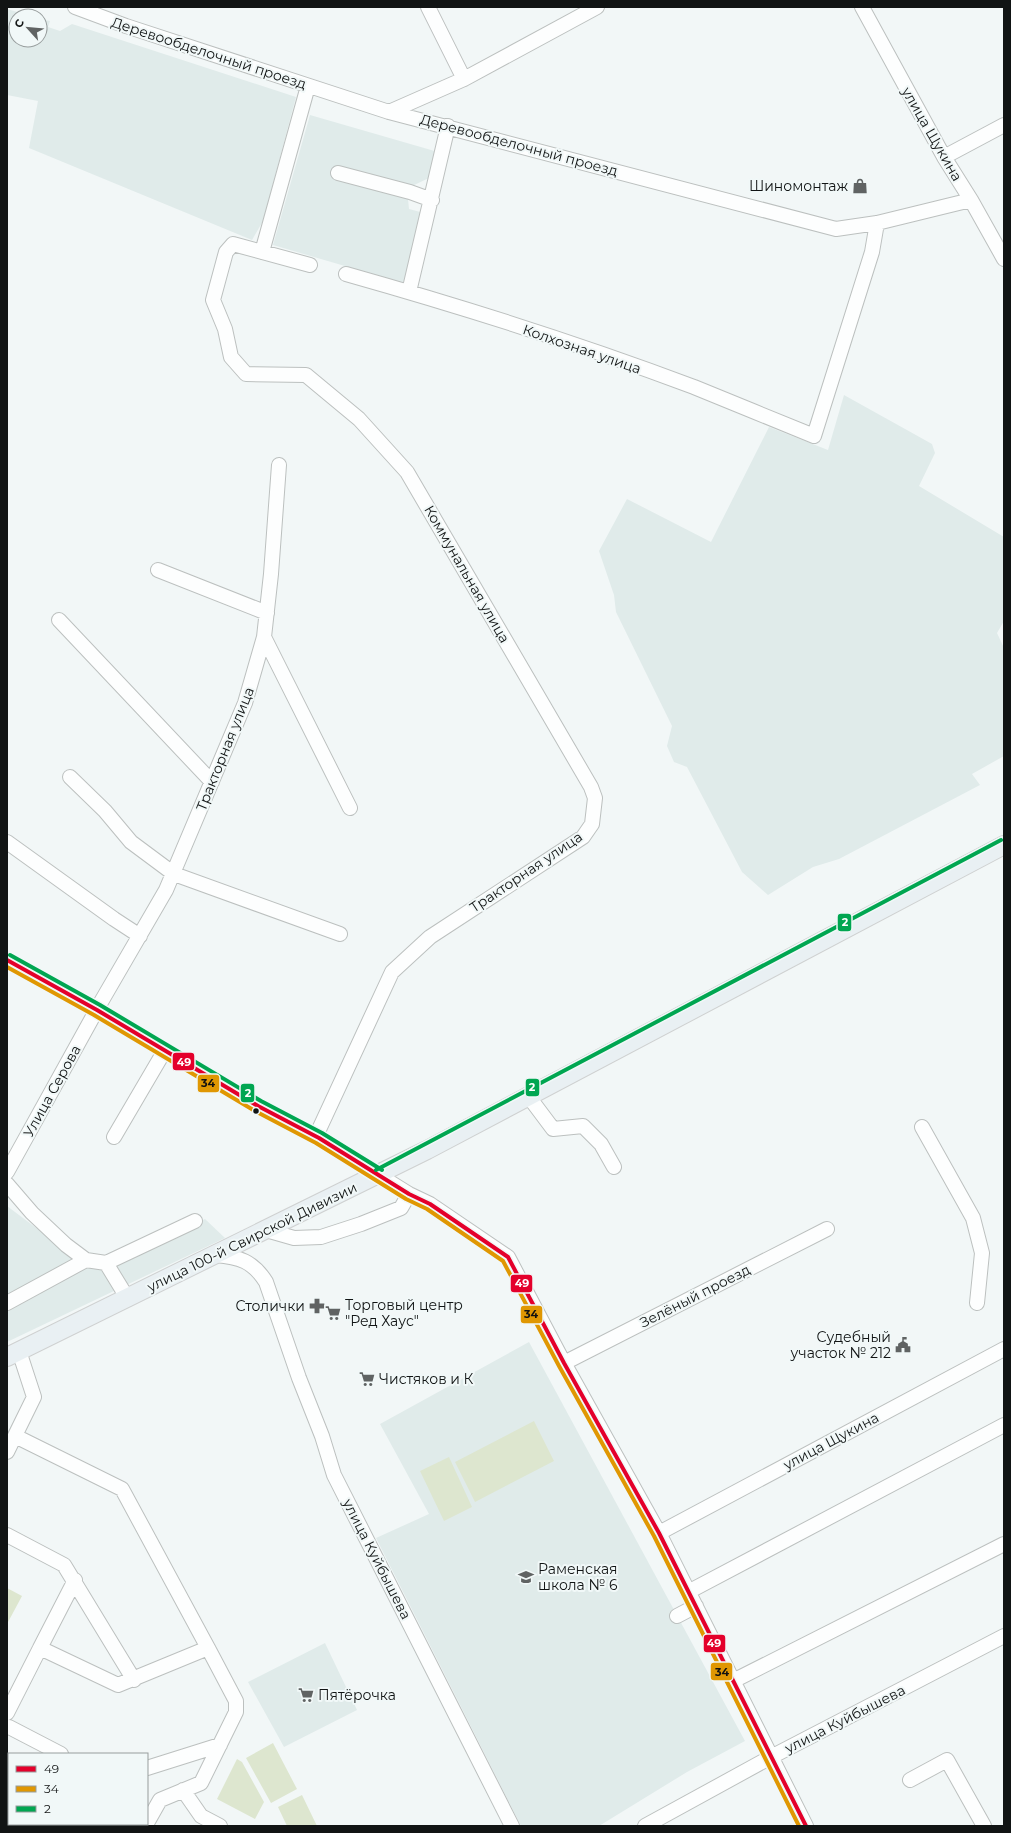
<svg xmlns="http://www.w3.org/2000/svg" width="1011" height="1833" viewBox="0 0 1011 1833" font-family="Montserrat,sans-serif">
	<rect width="100%" height="100%" fill="#f2f7f7"/>
	<path fill="#e0ebea" d="M7 9 31 16H16V40H40V19L50 21 48 27 60 31 72 24 296 97 263 221 252 240 29 148 38 101 7 95Z
		M310 115 438 152 429 178 412 186 408 199 409 209 424 213 403 283 273 245Z
		M844 395 932 444 935 453 919 486 1004 537V621L997 633 1004 648V756L972 774 980 785 839 859 813 867 768 895 742 872 687 767 674 762 667 746 672 726 616 612 614 595 599 551 627 499 711 542 769 427 828 450Z
		M7 1206 87 1266 101 1270 205 1219 225 1238 7 1342Z
		M529 1342 745 1741 687 1772 599 1826H521L376 1538 429 1514 380 1424Z
		M325 1643 357 1710 284 1747 248 1682Z"/>
	<path fill="#dde6cf" d="M534 1421 554 1461 475 1502 455 1462Z
		M449 1457 472 1507 444 1521 420 1471Z
		M7 1588 22 1596 7 1624Z
		M273 1743 297 1789 271 1803 246 1758Z
		M237 1759 242 1762 264 1802 255 1819 217 1799Z
		M302 1795 317 1826H287L278 1807Z"/>
	<g fill="none" stroke-linecap="round" stroke-linejoin="round">
		<defs>
			<path id="minor" d="M75 7 126 26 389 112 836 229 877 223 971 200
				M428 7 464 79
				M862 7 944 157 971 200 1004 259
				M389 112 464 79 597 7
				M944 157 1004 125
				M338 173 410 192 432 200
				M262 252 308 86
				M310 265 233 244 226 252 213 300 225 329 231 357 246 374 306 375 359 419 407 472 591 787 595 798 592 824 583 837 430 937 392 972 316 1136
				M346 274C463 307 580 344 694 387 734 403 774 420 814 436L872 252 877 223
				M409 292 448 126
				M158 570 267 613
				M59 620 212 782
				M264 637 350 808
				M70 777 105 811 131 842 174 874 340 934
				M7 842 114 919 140 936
				M7 960 97 1010 258 1106 319 1138 409 1194 430 1204 508 1257 564 1363 659 1533 806 1826
				M529 1097 553 1129 583 1126 601 1144 614 1167
				M922 1127 973 1218 982 1253 977 1303
				M114 1137 165 1050
				M7 1172 101 1002 166 890 245 703 264 637 271 574 279 465
				M7 1184 32 1213 66 1245 86 1260 106 1263 195 1221
				M266 1230 294 1238 321 1237 361 1224 401 1208 409 1194
				M216 1255C239 1257 253 1261 266 1282L299 1378 322 1436 334 1475 512 1826
				M106 1263 128 1299
				M7 1303 86 1260
				M564 1363 827 1229
				M15 1436 122 1489 208 1648
				M7 1452 34 1397 19 1351
				M659 1533 1004 1349
				M7 1535 64 1565 134 1680
				M688 1592 1004 1425
				M677 1616 696 1606
				M40 1648 75 1580
				M733 1681 1004 1544
				M7 1713 40 1648 118 1685 208 1648 236 1701V1712L201 1783 160 1800 147 1823
				M9 1727 61 1754
				M147 1768 220 1745
				M910 1780 947 1760 984 1826
				M7 1790 9 1791
				M183 1790 201 1816 220 1826
				M72 1824 75 1826
				M645 1826 771 1757 1004 1636"/>
			<path id="major" d="M7 1357 427 1150 1004 845"/>
		</defs>
		<use href="#minor" stroke="#bcc0bf" stroke-width="16"/>
		<use href="#major" stroke="#cfd1d1" stroke-width="20"/>
		<use href="#minor" stroke="#fdfefe" stroke-width="14"/>
		<use href="#major" stroke="#e9f0f3" stroke-width="18"/>
		<defs>
			<path id="bus-1" d="M7 960 97 1010 258 1106 319 1138 409 1194 430 1204 508 1257 564 1363 659 1533 806 1826"/>
			<path id="bus-2" d="M7 967 94 1015 255 1111 316 1143 406 1199 427 1209 503 1261 559 1366 654 1536 799 1826"/>
			<path id="bus-3" d="M10 955 100 1005 261 1101 322 1133 382 1170
				M376 1170 1001 840"/>
		</defs>
		<use href="#bus-1" stroke="#f1f8f8" stroke-width="7"/>
		<use href="#bus-2" stroke="#f1f8f8" stroke-width="7"/>
		<use href="#bus-3" stroke="#f1f8f8" stroke-width="7"/>
		<use href="#bus-1" stroke="#e4002b" stroke-width="4"/>
		<use href="#bus-2" stroke="#e09702" stroke-width="4"/>
		<use href="#bus-3" stroke="#00a651" stroke-width="4"/>
	</g>
	<defs>
		<symbol id="shop-bare" viewBox="-9 -9 18 18"><path d="M-5-2.5h2.3a2.7 3.5 0 0 1 5.4 0H5L5.5 6h-11ZM-1.5-2.5h3a1.5 2.3 0 0 0-3 0Z" fill="#606363" stroke="#f1f8f8" stroke-width="2.5" paint-order="stroke"/></symbol>
		<symbol id="pharmacy-bare" viewBox="-9 -9 18 18"><path d="M-2-6h4v4h4v4h-4v4h-4v-4h-4v-4h4Z" fill="#606363" stroke="#f1f8f8" stroke-width="2.5" paint-order="stroke"/></symbol>
		<symbol id="supermarket-bare" viewBox="-9 -9 18 18"><path d="M-6-5.5h2.5l.6 2H6L4.5 2H-2.5L-4.4-4H-6ZM-1.5 3.2a1.3 1.3 0 1 0 .1 0ZM3 3.2a1.3 1.3 0 1 0 .1 0Z" fill="#606363" stroke="#f1f8f8" stroke-width="2.5" paint-order="stroke"/></symbol>
		<symbol id="civic-bare" viewBox="-9 -9 18 18"><path d="M-.6-6.5H3V-4.5H.6V-3L4-1V1h2V6H-6V1h2V-1L-.6-3ZM-1.2 2.5V6h2.4V2.5Z" fill="#606363" stroke="#f1f8f8" stroke-width="2.5" paint-order="stroke"/></symbol>
		<symbol id="school-bare" viewBox="-9 -9 18 18"><path d="M0-5L7-2L0 1L-7-2ZM-4 1L0 2.5L4 1V4Q0 6-4 4Z" fill="#606363" stroke="#f1f8f8" stroke-width="2.5" paint-order="stroke"/></symbol>
	</defs>
	<g fill-rule="evenodd">
		<use href="#shop-bare" x="849" y="175" width="22" height="22"/>
		<use href="#pharmacy-bare" x="306" y="1295" width="22" height="22"/>
		<use href="#supermarket-bare" x="322" y="1302" width="22" height="22"/>
		<use href="#civic-bare" x="892" y="1334" width="22" height="22"/>
		<use href="#supermarket-bare" x="356" y="1368" width="22" height="22"/>
		<use href="#school-bare" x="515" y="1566" width="22" height="22"/>
		<use href="#supermarket-bare" x="295" y="1684" width="22" height="22"/>
	</g>
	<circle fill="#111414" stroke="#f1f8f8" stroke-width="1.5" cx="256" cy="1111" r="3.5"/>
	<g text-anchor="middle" dominant-baseline="central" stroke-width="4" stroke-linejoin="round" paint-order="stroke">
		<g font-size="14" fill="#111414" stroke="#f1f8f8">
			<text transform="translate(209 53) rotate(18)">Деревообделочный проезд</text>
			<text transform="translate(932 134) rotate(60)">улица Щукина</text>
			<text transform="translate(519 145) rotate(15)">Деревообделочный проезд</text>
			<text transform="translate(582 349) rotate(19)">Колхозная улица</text>
			<text transform="translate(467 574) rotate(60)">Коммунальная улица</text>
			<text transform="translate(225 749) rotate(-68)">Тракторная улица</text>
			<text transform="translate(526 872) rotate(-34)">Тракторная улица</text>
			<text transform="translate(52 1091) rotate(-61)">Улица Серова</text>
			<text transform="translate(252 1237) rotate(-26)">улица 100-й Свирской Дивизии</text>
			<text transform="translate(695 1296) rotate(-27)">Зелёный проезд</text>
			<text transform="translate(831 1441) rotate(-28)">улица Щукина</text>
			<text transform="translate(377 1559) rotate(63)">улица Куйбышева</text>
			<text transform="translate(845 1719) rotate(-27)">улица Куйбышева</text>
		</g>
		<g font-size="14" fill="#111414" stroke="#f1f8f8" text-anchor="start">
			<text x="848" y="186" text-anchor="end">Шиномонтаж</text>
			<text x="345" y="1305">Торговый центр<tspan x="345" dy="16">"Ред Хаус"</tspan></text>
			<text x="305" y="1306" text-anchor="end">Столички</text>
			<text x="891" y="1337" text-anchor="end">Судебный<tspan x="891" dy="16">участок № 212</tspan></text>
			<text x="379" y="1379">Чистяков и К</text>
			<text x="538" y="1569">Раменская<tspan x="538" dy="16">школа № 6</tspan></text>
			<text x="318" y="1695">Пятёрочка</text>
		</g>
	</g>
	<g stroke="#f1f8f8" stroke-width="1.5">
		<rect x="837" y="913" width="15" height="19" rx="4" fill="#00a651"/>
		<rect x="172" y="1052" width="23" height="19" rx="4" fill="#e4002b"/>
		<rect x="197" y="1074" width="23" height="19" rx="4" fill="#e09702"/>
		<rect x="525" y="1078" width="15" height="19" rx="4" fill="#00a651"/>
		<rect x="240" y="1083" width="15" height="20" rx="4" fill="#00a651"/>
		<rect x="510" y="1274" width="23" height="19" rx="4" fill="#e4002b"/>
		<rect x="520" y="1305" width="23" height="19" rx="4" fill="#e09702"/>
		<rect x="703" y="1634" width="23" height="19" rx="4" fill="#e4002b"/>
		<rect x="710" y="1662" width="23" height="19" rx="4" fill="#e09702"/>
	</g>
	<g font-size="11" text-anchor="middle" font-weight="bold" fill="#fff">
		<text x="845" y="926">2</text>
		<text x="184" y="1066">49</text>
		<text x="532" y="1091">2</text>
		<text x="248" y="1097">2</text>
		<text x="522" y="1287">49</text>
		<text x="714" y="1647">49</text>
	</g>
	<g font-size="11" text-anchor="middle" font-weight="bold" fill="#111">
		<text x="208" y="1087">34</text>
		<text x="531" y="1318">34</text>
		<text x="722" y="1676">34</text>
	</g>
	<rect width="1011" height="1833" fill="none" stroke="#111414" stroke-width="16"/>
	<rect x="8" y="1753" width="140" height="72" fill="#f1f8f8" stroke="#979d9d"/>
	<rect x="16" y="1766" width="20" height="6" fill="#e4002b" stroke="#979d9d"/>
	<text x="44" y="1773" font-size="12" fill="#111414">49</text>
	<rect x="16" y="1786" width="20" height="6" fill="#e09702" stroke="#979d9d"/>
	<text x="44" y="1793" font-size="12" fill="#111414">34</text>
	<rect x="16" y="1806" width="20" height="6" fill="#00a651" stroke="#979d9d"/>
	<text x="44" y="1813" font-size="12" fill="#111414">2</text>
	<g transform="translate(28 28) rotate(297)"><circle r="19" fill="#f1f8f8" stroke="#979d9d"/>
	<path d="M0-3L7 15L0 10L-7 15Z" fill="#606363"/>
	<text y="-6" font-size="11" font-weight="bold" text-anchor="middle" fill="#111414">С</text>
	</g>
</svg>
